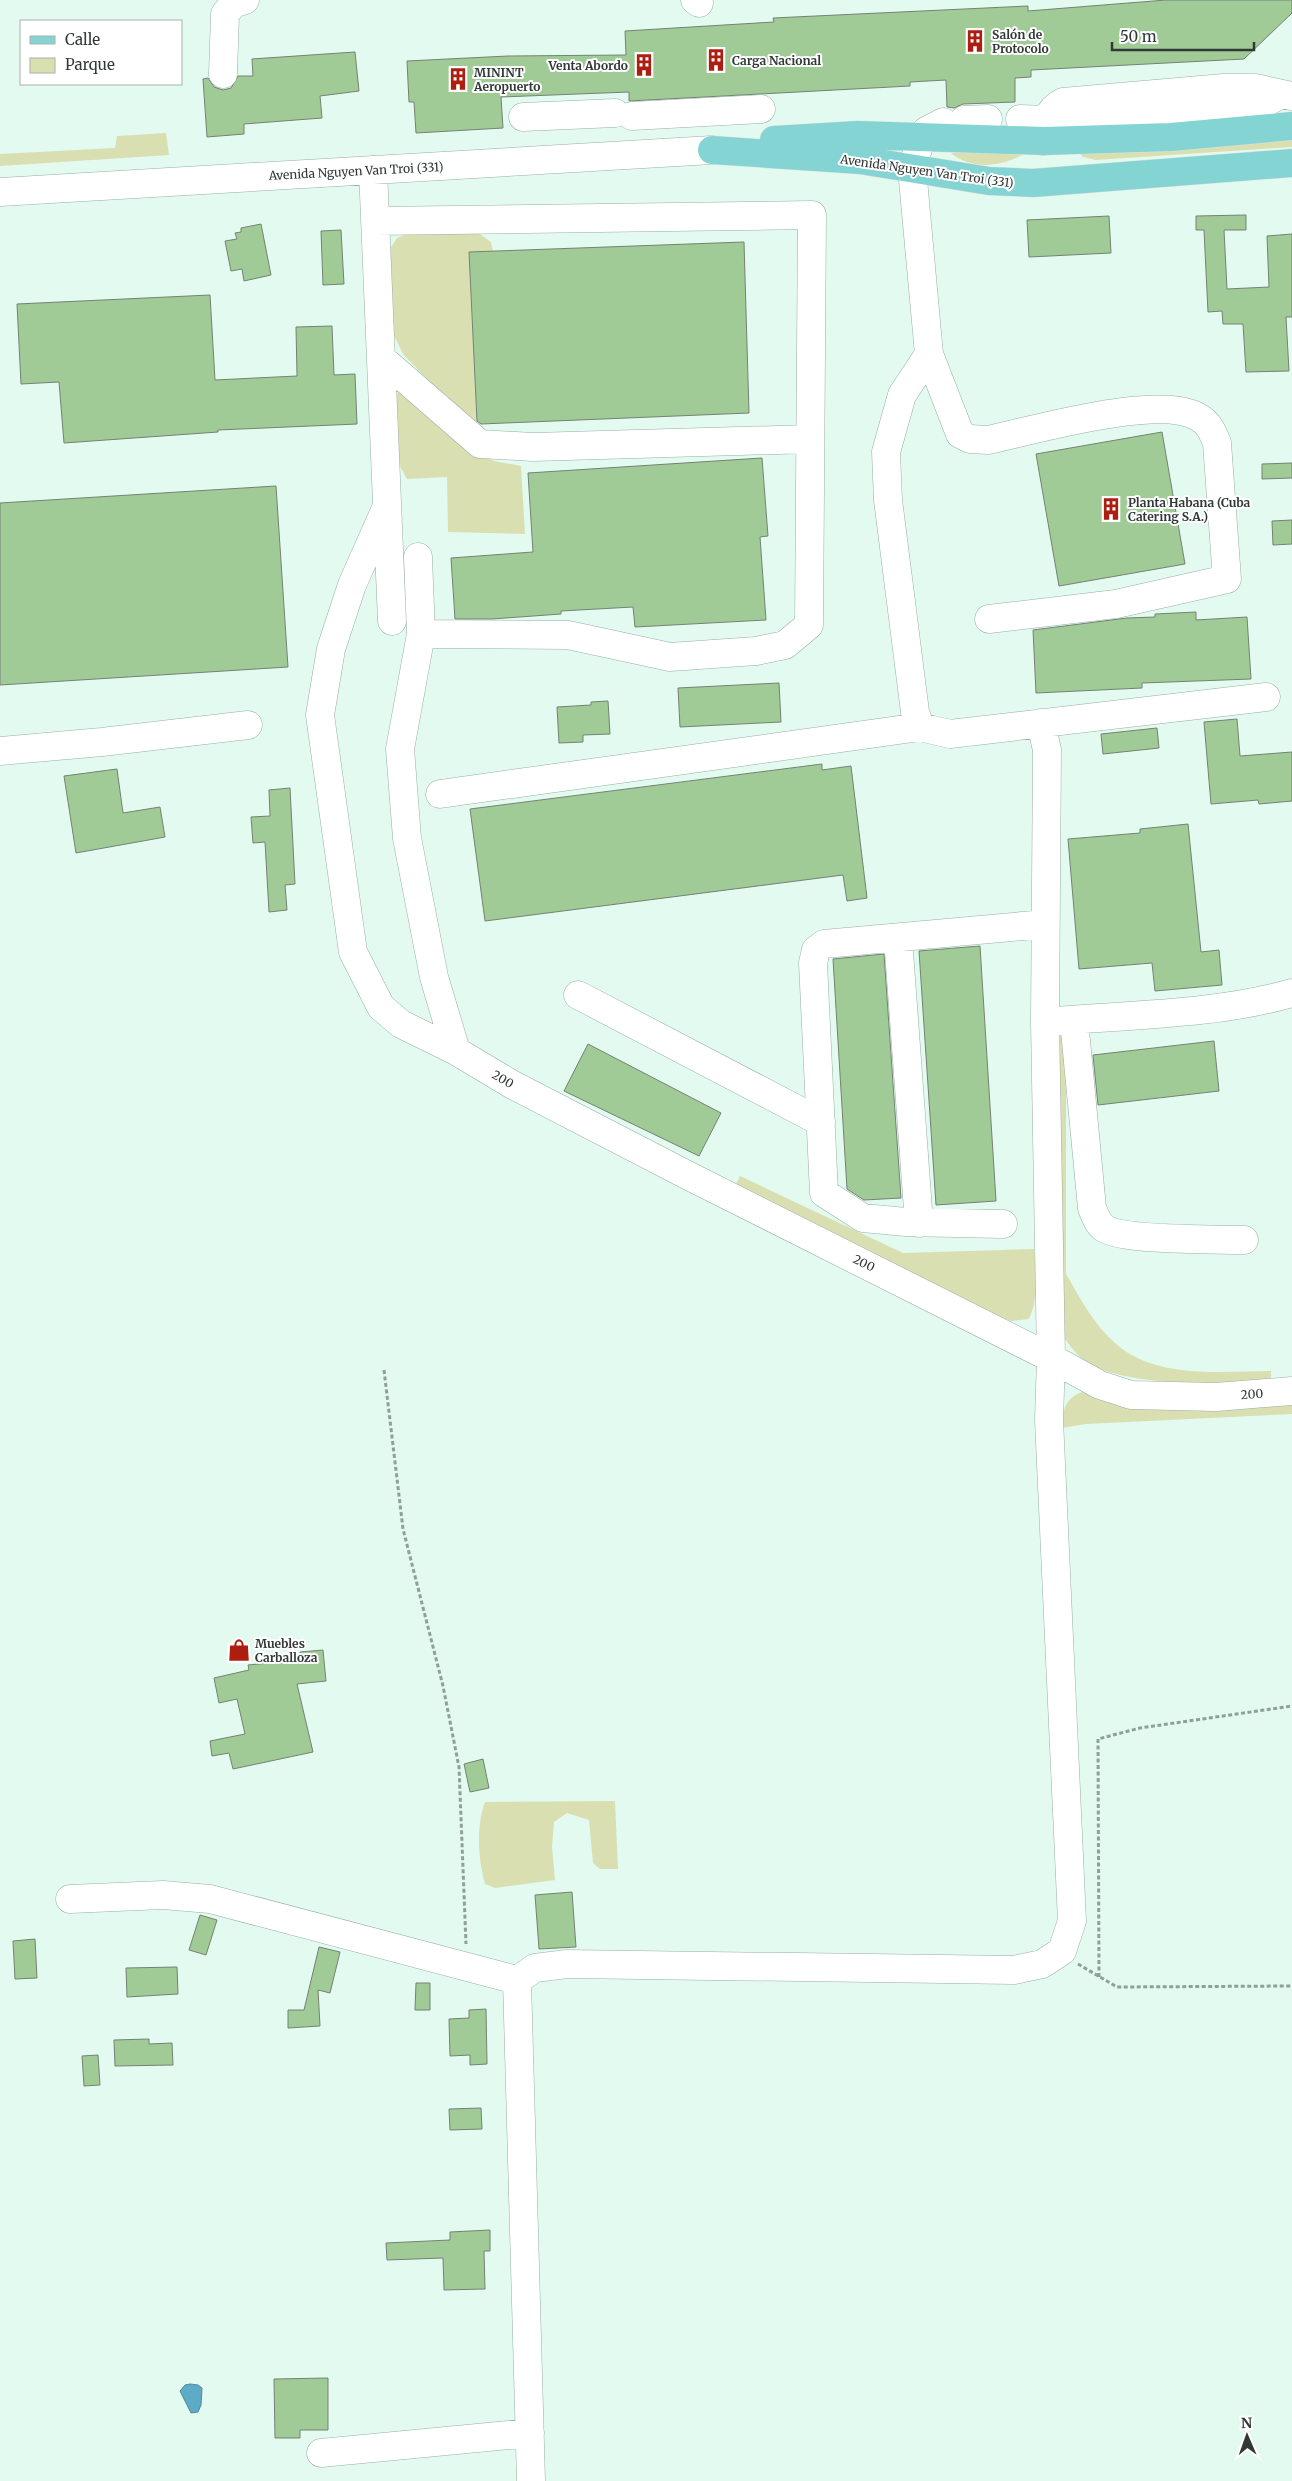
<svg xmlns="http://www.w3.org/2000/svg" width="1292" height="2481" viewBox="0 0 1292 2481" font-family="Merriweather,serif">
	<rect width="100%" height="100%" fill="#e2faf0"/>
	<path fill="#dadfb2" d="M166 133 169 155 0 166V154L115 148 117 136Z
		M1292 139V147L1096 160 1083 157 1078 152Z
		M951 153H1012L1022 155C999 167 972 170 951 153Z
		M474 230 491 242 493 252 469 253 477 424 466 420 403 354 393 333 390 249 397 238 408 234Z
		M399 389 466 447 494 461 521 466 525 534 448 532 447 477 407 479 397 461 396 398Z
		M1059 1036H1066V1274C1080 1298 1094 1325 1115 1343 1156 1380 1221 1371 1271 1371V1384C1224 1383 1114 1389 1079 1356 1072 1349 1066 1340 1060 1332Z
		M740 1176 903 1253 1034 1249C1036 1273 1039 1297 1029 1319L1011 1321 983 1311 735 1186Z
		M1090 1390 1292 1400V1414L1086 1424 1062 1428C1062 1406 1068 1394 1090 1390Z
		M615 1801 618 1869H600L593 1863 589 1820 567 1813 554 1822 552 1847 555 1880 495 1888 485 1884C478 1859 476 1827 485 1802Z"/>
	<path fill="#5dabc6" stroke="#50899a" d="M190 2384 198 2385 202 2388 201 2405 198 2412 191 2413 180 2391 185 2385Z"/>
	<path fill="#a0cb97" stroke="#758272" d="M1166 0H1292V13L1244 59 1031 70V77L1015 78V102L963 104 954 108 947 107 946 80 910 82V86L629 101V92L501 97 503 128 416 133 414 102H409L407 61 508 56 626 55 625 31 774 22 773 18 1028 6V11Z
		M355 52 359 91 320 96 322 118 244 124V134L207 137 203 79 208 78 214 87 223 90 231 88 238 76H253L252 59Z
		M1246 215V230H1224L1227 289 1269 287 1267 236 1292 234V317H1286L1289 371 1246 372 1243 324H1223L1222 311 1208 312 1204 230H1196V216Z
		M1109 216 1111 253 1029 257 1027 220Z
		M261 224 271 275 244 281 242 269 231 271 225 241 237 239 235 233 241 232V228Z
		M341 230 344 284 323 285 321 231Z
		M744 242 749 413 481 424 477 421 469 252Z
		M210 295 215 380 297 376 296 327 332 326 334 375 355 374 357 424 218 430V432L64 443 59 382 21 384 17 304Z
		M1162 432 1185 564 1059 586 1036 454Z
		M762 458 768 536 760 537 766 620 635 627 633 607 561 611V614L492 619H455L451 558 533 552 528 473Z
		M1292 463V478L1262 479V464Z
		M276 486 288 667 0 685V503Z
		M1292 520V544L1273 545 1272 521Z
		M1196 612V620L1247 617 1251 679 1142 683V688L1036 693 1033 630 1127 618 1155 617V614Z
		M779 683 781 722 680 727 678 688Z
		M608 701 610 734 583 735V742L559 743 557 707 591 705V702Z
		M1237 719 1240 756 1292 752V801L1259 804 1258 800 1211 804 1204 722Z
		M1157 728 1159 748 1103 754 1101 734Z
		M822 764V770L851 766 867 898 847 901 843 875 485 921 470 809Z
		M117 769 123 813 160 807 165 837 76 853 64 776Z
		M290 788 295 884 285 885 287 910 269 912 265 842 253 843 251 817 270 816 269 790Z
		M1188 824 1201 952 1219 950 1222 985 1155 991 1152 963 1079 969 1068 839 1140 833V829Z
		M980 946 996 1201 936 1205 919 951Z
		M884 954 901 1198 864 1200 847 1189 833 959Z
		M1214 1041 1219 1091 1098 1105 1093 1055Z
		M588 1044 721 1113 699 1156 564 1091Z
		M323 1650 326 1681 297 1684 313 1752 233 1769 229 1753 212 1756 210 1741 245 1734 237 1699 219 1703 214 1678 249 1670 248 1665 300 1660V1652Z
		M483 1759 489 1788 470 1792 464 1764Z
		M572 1892 576 1947 539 1949 535 1895Z
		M200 1915 217 1920 206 1955 189 1950Z
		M35 1939 37 1978 15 1979 13 1941Z
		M319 1947 340 1952 330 1993 318 1990 320 2026 288 2028V2010H304Z
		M177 1967 178 1994 127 1997 126 1968Z
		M416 1983H430V2010H415Z
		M486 2009 487 2064 470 2065V2055L450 2056 449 2019 469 2018V2010Z
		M149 2039V2044L172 2043 173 2065 115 2066 114 2040Z
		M98 2055 100 2085 84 2086 82 2056Z
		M481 2108 482 2129 450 2130 449 2109Z
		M490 2230V2251H484L485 2289 444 2290 443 2258 387 2260 386 2243 450 2240V2232Z
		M328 2378V2430H300V2438H275L274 2379Z"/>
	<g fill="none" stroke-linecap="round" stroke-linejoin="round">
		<defs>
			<path id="minor" d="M695 0 699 3
				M223 74 225 14 233 4 245 0
				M632 116 761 109
				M523 117 615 113
				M1020 119 1046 120 1239 112 1253 109 1280 95
				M964 120 988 119
				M1044 141C1045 124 1047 110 1063 102L1224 88H1255L1292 96
				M373 170 392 621
				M0 192 712 150
				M375 221 812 215 809 625 785 645 756 651 670 657 568 635 421 634
				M929 354 960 434 970 439 988 440C1034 430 1159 394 1198 417 1209 423 1212 431 1217 443L1227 579 1116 604 989 619
				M381 358 480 444 533 447 810 439
				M387 506 352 585 331 649 320 715 353 952 381 1007 401 1024 456 1051 513 1085 691 1177 1051 1358 1100 1385 1131 1395 1216 1397 1292 1391
				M418 557 421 634 400 749 407 838 434 977 456 1051
				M920 727 915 712 888 500 886 452 902 395 929 354 912 169 921 139 926 131 943 122
				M0 751 102 742 248 725
				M440 794 920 727 950 734 1266 697
				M898 938 919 1223
				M578 995 821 1122
				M1074 1020 1092 1208C1095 1215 1097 1223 1104 1228 1122 1241 1216 1239 1244 1240
				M1056 1021C1131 1015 1220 1014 1292 993
				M1003 1224 906 1222 863 1218 824 1193 813 963 816 950 824 944 1045 924
				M70 1899 163 1895 210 1899 517 1980 535 1968 567 1964 1014 1970 1042 1964 1062 1951 1072 1921 1049 1420 1051 1358 1045 1022 1047 750 1041 723
				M517 1980 531 2481
				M321 2453 530 2433"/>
			<path id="major" d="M774 140 858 135 1044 141 1171 137 1292 126
				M712 150 860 160 989 181 1033 183 1292 163"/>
		</defs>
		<use href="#minor" stroke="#98afa5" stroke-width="29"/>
		<use href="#major" stroke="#dedfdf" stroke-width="29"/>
		<path stroke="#8fa099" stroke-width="3" stroke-dasharray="4 2.5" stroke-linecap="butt" d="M384 1370 403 1529 443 1686 459 1767 466 1944
			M1078 1964 1117 1987 1292 1986
			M1099 1977 1098 1739 1140 1728 1292 1706"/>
		<use href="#minor" stroke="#fff" stroke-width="28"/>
		<use href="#major" stroke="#85d4d4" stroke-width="28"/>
	</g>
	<defs>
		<symbol id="building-bare" viewBox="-9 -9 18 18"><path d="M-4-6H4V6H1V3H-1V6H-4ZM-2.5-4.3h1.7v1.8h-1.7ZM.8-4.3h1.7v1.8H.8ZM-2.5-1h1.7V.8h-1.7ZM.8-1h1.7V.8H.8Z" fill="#ae1e10" stroke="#fff" stroke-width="2.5" paint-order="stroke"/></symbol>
		<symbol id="shop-bare" viewBox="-9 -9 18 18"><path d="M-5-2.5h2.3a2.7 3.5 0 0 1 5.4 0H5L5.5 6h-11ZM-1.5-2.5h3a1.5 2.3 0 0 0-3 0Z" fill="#ae1e10" stroke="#fff" stroke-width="2.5" paint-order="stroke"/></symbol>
	</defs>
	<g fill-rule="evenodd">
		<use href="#building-bare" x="959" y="25" width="32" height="32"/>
		<use href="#building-bare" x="700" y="44" width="32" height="32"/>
		<use href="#building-bare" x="628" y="49" width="32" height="32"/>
		<use href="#building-bare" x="442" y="63" width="32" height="32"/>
		<use href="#building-bare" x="1095" y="493" width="32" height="32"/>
		<use href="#shop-bare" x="223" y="1634" width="32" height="32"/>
	</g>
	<g text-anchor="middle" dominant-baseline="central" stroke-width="4" stroke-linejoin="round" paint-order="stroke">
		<g font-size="12" font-weight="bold" fill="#303935" stroke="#fff" text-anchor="start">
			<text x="992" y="34">Salón de<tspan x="992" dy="14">Protocolo</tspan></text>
			<text x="732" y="60">Carga Nacional</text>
			<text x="628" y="65" text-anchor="end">Venta Abordo</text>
			<text x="474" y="72">MININT<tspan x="474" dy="14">Aeropuerto</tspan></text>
			<text x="1128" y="502">Planta Habana (Cuba<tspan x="1128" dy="14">Catering S.A.)</tspan></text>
			<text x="255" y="1643">Muebles<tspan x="255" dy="14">Carballoza</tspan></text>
		</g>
		<g font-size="12" fill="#303935" stroke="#fff">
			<text transform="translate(356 171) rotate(-3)">Avenida Nguyen Van Troi (331)</text>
			<text transform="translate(927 171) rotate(8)">Avenida Nguyen Van Troi (331)</text>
			<text transform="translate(503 1079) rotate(30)">200</text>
			<text transform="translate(864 1263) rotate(26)">200</text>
			<text transform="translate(1252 1394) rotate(-4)">200</text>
		</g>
	</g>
	<rect x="20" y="20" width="162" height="65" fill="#ffffff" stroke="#acb0ae"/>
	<rect x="30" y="36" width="25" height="8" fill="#85d4d4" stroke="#acb0ae"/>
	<text x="65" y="45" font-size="15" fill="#303935">Calle</text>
	<rect x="30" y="58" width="25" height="15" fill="#dadfb2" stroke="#acb0ae"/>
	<text x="65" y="70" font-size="15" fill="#303935">Parque</text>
	<g transform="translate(1247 2436) rotate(358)" stroke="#ffffff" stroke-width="4" paint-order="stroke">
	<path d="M0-4L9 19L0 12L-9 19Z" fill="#303935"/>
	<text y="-8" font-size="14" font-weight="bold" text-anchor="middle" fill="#303935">N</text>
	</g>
	<path d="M1112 42v8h142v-8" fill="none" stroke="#303935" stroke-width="2.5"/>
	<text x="1120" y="42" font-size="15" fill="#303935" stroke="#ffffff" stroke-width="4" paint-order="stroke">50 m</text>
</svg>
